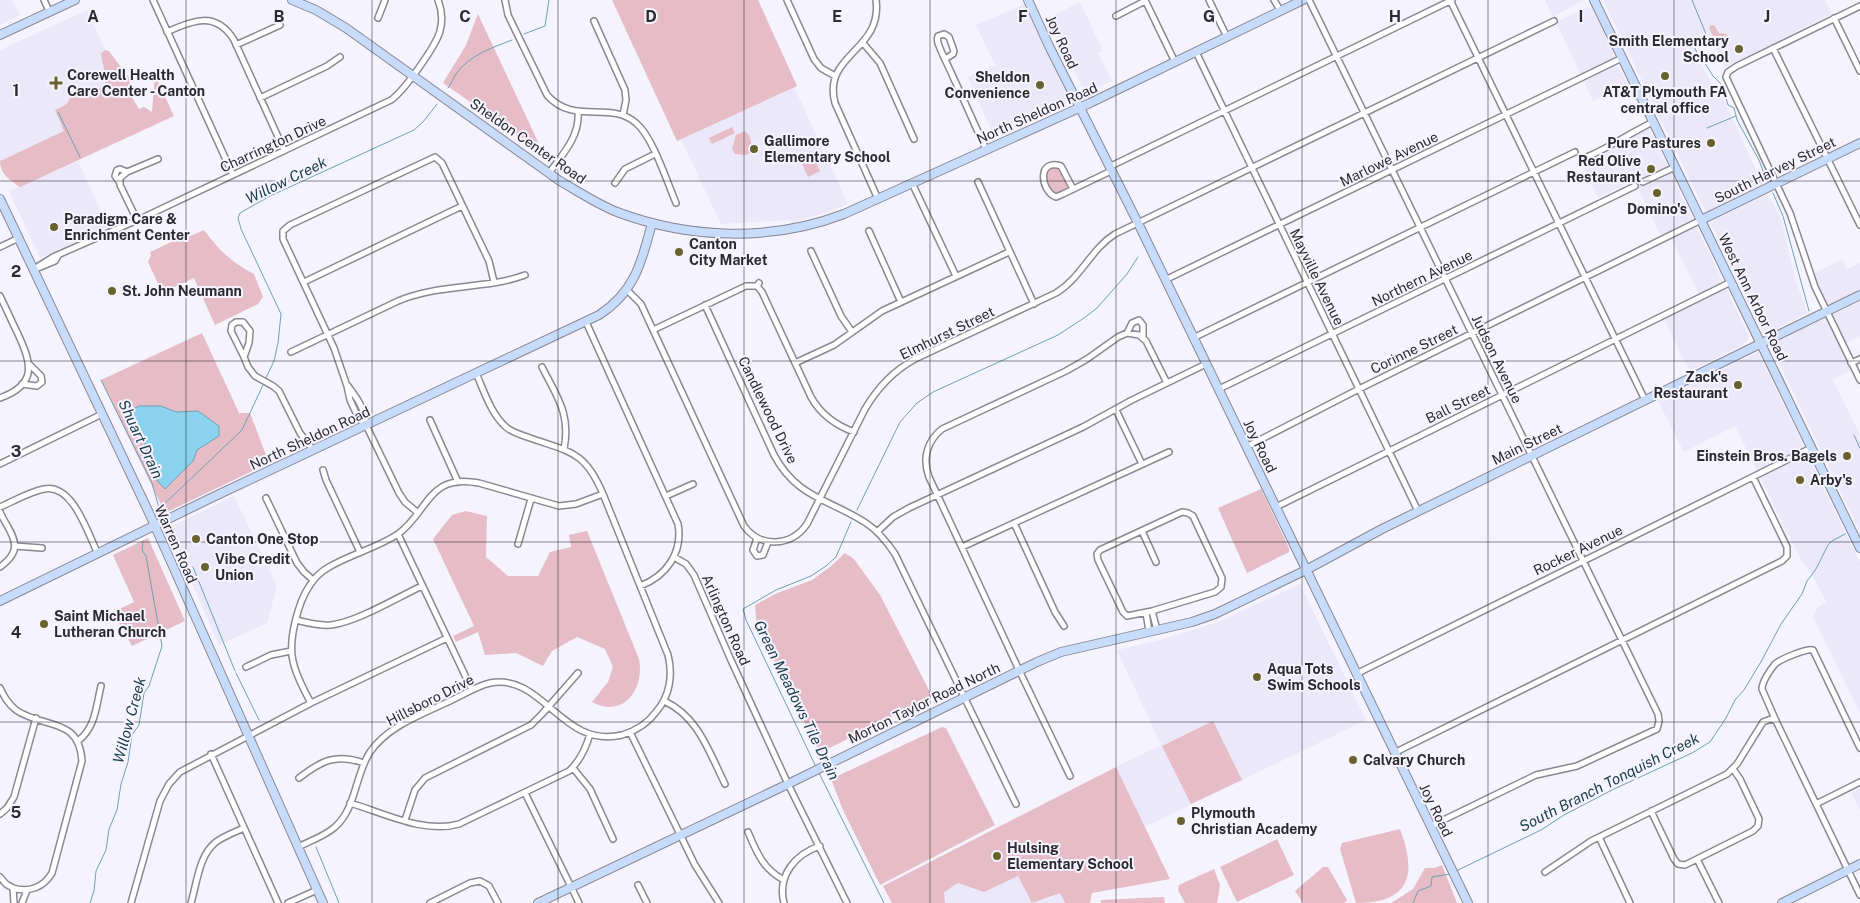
<svg xmlns="http://www.w3.org/2000/svg" width="1860" height="903" viewBox="0 0 1860 903" font-family="'Public Sans',sans-serif">
	<rect width="100%" height="100%" fill="#f5f3fe"/>
	<path fill="#ebe8fa" d="M0 0H12L20 15 0 25Z
		M754 0 848 204 831 211 792 223 790 220 721 224 626 23Z
		M1545 0H1584L1553 17Z
		M1603 0H1825L1832 14 1725 67 1707 31 1690 40 1712 85 1716 83 1764 187 1712 213 1705 211Z
		M1080 2 1103 51 1098 53 1112 81 1085 93 1048 18Z
		M1024 4 1070 100 993 134 968 77 995 65 976 25Z
		M1588 7 1592 9 1614 54 1613 58 1581 75 1556 22Z
		M87 10 119 80 55 110 64 131 0 161V50Z
		M1613 67H1619L1628 84 1593 101 1584 81Z
		M1649 128 1749 336 1746 343 1698 367 1688 369 1664 319 1694 304 1691 299 1699 294 1672 240 1664 243 1634 180 1598 198 1582 164 1622 145 1631 136Z
		M78 161 108 227 40 258 9 191Z
		M1768 194 1782 221 1795 279 1808 313 1770 332 1763 331 1711 224 1715 219Z
		M1842 259 1847 269 1860 263V291L1827 306 1813 274Z
		M1860 300V336L1846 343 1833 314Z
		M1826 317 1852 370 1833 380 1860 435V532L1771 346 1777 341Z
		M1758 352 1860 563V713L1813 617 1818 607 1826 602 1813 576 1801 560 1735 426 1684 452 1657 399Z
		M234 496 277 586 267 623 219 645 168 528Z
		M1300 584 1366 720 1145 827 1116 767 1161 745 1117 650 1164 639 1218 622Z
		M1860 788V810L1851 793Z
		M1029 812 1075 903H892L883 886Z"/>
	<path fill="#e6bcc7" d="M612 0H758L797 86 677 141Z
		M478 14 540 146 538 149 443 83 466 45Z
		M1710 26 1714 25 1719 33 1726 34 1729 39 1728 43H1722L1717 36H1713L1709 28Z
		M105 50 109 51 129 78 133 99 139 109 144 107 152 112 155 75 174 116 20 187C10 180 0 174 0 161L64 131 55 110 67 104 74 90 88 91 105 87V74L101 54Z
		M732 127 735 133 712 144 709 138Z
		M745 131C752 137 752 145 750 153L746 155 735 154 732 149 736 135Z
		M811 151 820 171 808 177 799 157Z
		M1055 167 1060 168 1068 185 1066 190 1056 194 1052 191 1045 176 1048 170Z
		M204 230C218 249 232 263 254 274L263 297 258 304 215 325 194 278 164 292 161 290 148 262 151 255 150 252 182 237H188Z
		M202 333 239 413H250L269 463 165 513 101 380Z
		M1261 489 1289 548V552L1247 573 1218 508Z
		M466 511 487 516 486 557 508 576H538L550 552 571 547 569 535 587 531 639 659C645 689 623 719 592 702L608 682 613 667 605 649 577 637 552 651 543 666 516 653 485 655 478 632 456 642 453 636 474 626 433 539 452 515Z
		M148 538 185 621 132 646 113 612 134 602 113 555Z
		M845 553 854 559 880 595 932 696 820 753 760 632 756 619 755 605 775 594 812 580 830 567Z
		M1213 721 1242 780 1191 804 1162 746Z
		M942 727 946 728 995 825 880 885 843 810 831 779Z
		M1116 767 1170 879 1092 893 1090 903H1065L1060 893 1032 903 1018 876 984 892 958 883 944 892 945 903H892L883 886Z
		M1400 829C1417 874 1411 903 1356 903L1340 849 1342 843Z
		M1277 839 1294 875 1237 902 1220 867Z
		M1442 865 1457 903H1391L1413 889 1425 868H1434Z
		M1323 867H1328L1347 900 1344 903H1303L1295 891Z
		M1214 869 1220 885 1217 903H1185L1178 890 1179 885Z
		M1164 897 1165 903H1101V900Z"/>
	<path fill="#8ad2ee" stroke="#6ea0b5" d="M139 406H161L176 412 198 411 219 426V436L197 450 193 461 165 489 153 476 144 440 134 428 129 411Z"/>
	<g fill="none" stroke-linecap="round" stroke-linejoin="round">
		<path stroke="#6ea0b5" stroke-width="1" d="M1692 0 1706 34 1692 42 1698 55 1701 57 1713 76 1722 85 1728 105 1734 108 1737 120 1759 160 1767 181
			M524 34 545 26 549 0
			M448 88C452 83 453 78 456 74 469 55 492 48 512 40
			M58 112 80 157
			M1707 128 1736 116
			M1773 193 1783 216 1809 311
			M266 378 274 361 278 343 281 314 241 229 238 218 240 213 270 196 414 130 423 122 437 104
			M101 380 152 483 159 508
			M1854 435 1860 448
			M159 509 242 430 263 385
			M857 510 900 422 917 403 933 392 1058 335 1084 318 1097 308 1127 274 1138 257
			M193 567 235 671
			M236 673 259 720
			M816 767 746 620 743 609 776 590 811 576 826 566 836 557 851 522
			M819 773 884 903
			M316 847 339 903
			M1456 871 1541 830 1564 815 1612 790 1692 753 1710 742 1726 718 1735 700 1744 690 1762 660 1781 624 1802 594 1807 581 1816 569 1828 545 1832 541 1845 534
			M90 903 94 891 96 871 106 850 109 829 117 810 121 784 128 762 132 735 139 725 144 693 149 686 162 646 146 556 142 550 143 541
			M1413 903 1418 891 1431 886 1432 877 1450 874"/>
		<defs>
			<path id="street" d="M44 0 49 11
				M153 0 233 175
				M505 0 508 15 547 95C574 126 610 100 636 123 653 137 667 182 676 203
				M787 0 814 59 821 68 835 76
				M876 0C883 51 822 54 835 103L878 199
				M1145 0 1175 62
				M1209 0 1227 37
				M1274 0 1280 10
				M1309 0 1658 714 1659 721 1657 729 1577 766 1536 775 1431 826
				M1450 0 1645 400
				M1860 6 1737 66 1728 72 1726 77 1790 213 1815 287 1860 380
				M1116 16 1145 1
				M378 18 385 0
				M1834 18 1860 71
				M594 21 625 90 626 100 623 115
				M167 32C193 20 216 11 234 40L284 150
				M863 43 880 63 914 139
				M236 45 280 25
				M1773 48 1860 225
				M1196 52 1418 511
				M945 59 953 54 954 51 949 37 944 34 938 36C937 40 937 39 938 43 942 55 949 67 954 79 965 102 975 126 986 149
				M260 98 327 66 340 57
				M1587 157C1610 147 1630 133 1653 122
				M1109 167 1452 0
				M549 173C563 154 580 136 578 112
				M978 182 1034 304
				M1643 182 1675 167
				M120 183 115 176 117 170 120 169 127 172
				M615 183 625 169 655 154
				M912 183 956 276
				M1073 189 1061 166C1037 158 1040 191 1056 197L1063 194 1111 171
				M137 220 120 185V178L127 172 158 159
				M869 231 901 302
				M0 247 19 238
				M811 251 841 316 852 332
				M38 268 55 261 58 256
				M34 269 53 257 142 218 391 100C404 91 436 46 440 31 443 20 442 10 438 0
				M1165 280 1622 58
				M304 282 462 206
				M757 286 762 292 811 397C821 415 835 425 854 432
				M627 290 641 304 744 526C760 548 791 547 807 524L865 409C878 387 893 371 915 359L1056 293C1081 278 1091 249 1115 234L1554 21
				M0 296C6 308 11 320 17 332 31 362 39 384 0 398
				M705 305 774 455C797 498 829 499 866 523 878 531 887 542 895 554L1016 804
				M586 322 678 524C683 552 667 576 640 586
				M653 330 746 286H757L759 283
				M1127 333 1132 323 1139 320 1143 325V338
				M1193 338 1575 152
				M291 352 398 301C441 283 484 290 525 275
				M244 357 231 331 232 325 236 322H243L250 331 249 343 244 357 248 367 255 376 273 386 279 391 300 433 313 450
				M795 363 834 345 882 311 1009 252
				M1851 363 1860 359
				M542 367C557 397 571 414 564 449
				M22 384 37 386 42 382 41 376 29 364
				M348 386C357 398 365 409 366 425
				M1219 389 1635 186
				M1116 410 1142 464
				M430 420 458 482
				M1246 447 1359 389 1701 220
				M0 464 102 414
				M323 470 326 480 360 552
				M666 496 693 484
				M266 498 297 563 304 572 313 580
				M0 507C14 501 29 492 44 489 73 483 88 534 98 554
				M1276 507 1731 282
				M0 512C9 533 28 547 0 567
				M417 512 405 502 399 493 366 425 358 417 350 400 347 386 334 348 283 239V231L290 225 435 157 442 163 489 261 494 282
				M1182 512 1188 513 1193 516 1222 578 1221 587 1215 592 1152 611 1127 616 1123 612 1098 560 1097 554 1100 550Z
				M1014 523 1055 612 1064 626
				M1142 531 1156 562
				M877 532 893 517 909 508 1083 427 1132 400 1206 364
				M398 534 472 690
				M757 538 753 550 757 556 763 555 768 542
				M518 544 531 499
				M15 546 42 548
				M962 547 1169 452
				M674 557 686 564 694 575 730 658 788 784 847 903
				M1152 611 1157 630
				M1146 613 1149 631
				M296 620C308 623 319 626 331 625 357 622 398 597 422 586
				M246 667 271 655 291 651
				M1356 674 1811 448
				M0 688C4 696 8 704 16 710 43 729 79 716 82 761L52 873C44 887 29 893 13 888L14 903
				M664 701C698 716 709 752 725 784
				M311 703C304 690 296 676 293 661 288 641 298 602 310 585 315 577 322 571 329 567 351 554 377 548 398 534 429 512 427 473 479 483L559 506 576 504 603 494
				M630 732 695 865 719 903
				M78 741C96 727 96 706 101 686
				M1860 748 1813 650C1807 648 1781 659 1775 664 1770 670 1762 682 1762 689L1776 721 1860 895
				M1394 753 1782 561 1787 556V547L1753 477
				M211 754 278 903
				M573 768 590 789 613 839
				M1070 776 1019 670 929 477C922 459 927 441 942 429L1066 371 1087 359 1118 337 1127 333 1139 335 1146 341 1167 383
				M299 778C321 761 335 753 364 763
				M525 793 579 903
				M350 803C384 813 424 834 459 824L569 771C580 761 586 748 590 734
				M1816 804 1860 782
				M1651 811 1674 859 1678 864 1685 865 1753 831 1758 826 1759 819 1740 779 1733 769
				M0 814 7 808 14 797 36 718
				M405 820 415 790 425 778 531 725 542 714 578 673
				M748 832C757 853 763 869 784 880
				M1599 837 1630 903
				M298 847C310 841 325 836 335 827 356 809 355 775 370 752 389 725 423 714 452 700 464 694 477 686 490 683 544 673 561 749 622 735 635 731 648 723 656 712 670 696 673 675 668 655L603 494C585 451 570 452 530 438 522 435 513 433 506 427 491 414 484 391 476 373
				M1697 859 1719 903
				M1545 872 1591 841 1727 774 1737 764 1763 722 1771 719 1776 721
				M0 877 6 884 13 888
				M638 885 647 903
				M22 903 27 890
				M131 903 160 801 169 784 180 772 311 703 447 638
				M191 903C197 883 199 855 216 842 224 836 235 832 244 828
				M288 903 317 890
				M430 903 470 883 480 881 489 886 498 903
				M784 903C777 876 795 854 820 846"/>
			<path id="secondary" d="M292 0 316 10 346 28 560 181C579 192 597 204 617 212 689 239 771 242 844 214L1090 103 1303 0
				M1028 0 1049 46 1138 223 1468 903
				M1594 0 1860 548
				M0 35 75 0
				M0 199 151 517 323 903
				M1701 220 1860 143
				M0 601 211 498 599 315C635 292 642 261 652 223
				M538 903 788 784 1037 662 1061 652 1192 622 1215 614 1306 570 1382 529 1860 295
				M1782 903 1860 864"/>
		</defs>
		<use href="#street" stroke="#8a8892" stroke-width="8"/>
		<use href="#secondary" stroke="#8a8892" stroke-width="10"/>
		<use href="#street" stroke="#fff" stroke-width="5"/>
		<use href="#secondary" stroke="#c7dbfa" stroke-width="8"/>
	</g>
	<path fill="none" stroke="#2b2b2f" stroke-width="1" stroke-opacity="0.55" d="M186 0V903M372 0V903M558 0V903M744 0V903M930 0V903M1116 0V903M1302 0V903M1488 0V903M1674 0V903M0 181H1860M0 361H1860M0 542H1860M0 722H1860"/>
	<g fill="#67622e" stroke="#f5f3fe" stroke-width="2">
		<circle cx="1739" cy="49" r="5"/>
		<circle cx="1665" cy="76" r="5"/>
		<path d="M53.5 75.5h5v5h5v5h-5v5h-5v-5h-5v-5h5z"/>
		<circle cx="1040" cy="85" r="5"/>
		<circle cx="1711" cy="143" r="5"/>
		<circle cx="754" cy="149" r="5"/>
		<circle cx="1651" cy="169" r="5"/>
		<circle cx="1657" cy="193" r="5"/>
		<circle cx="54" cy="227" r="5"/>
		<circle cx="679" cy="252" r="5"/>
		<circle cx="112" cy="291" r="5"/>
		<circle cx="1738" cy="385" r="5"/>
		<circle cx="1847" cy="456" r="5"/>
		<circle cx="1800" cy="480" r="5"/>
		<circle cx="196" cy="539" r="5"/>
		<circle cx="205" cy="567" r="5"/>
		<circle cx="44" cy="624" r="5"/>
		<circle cx="1257" cy="677" r="5"/>
		<circle cx="1353" cy="760" r="5"/>
		<circle cx="1181" cy="821" r="5"/>
		<circle cx="997" cy="856" r="5"/>
	</g>
	<g text-anchor="middle" dominant-baseline="central" stroke-width="4" stroke-linejoin="round" paint-order="stroke">
		<g font-size="14" font-weight="bold" fill="#2b2b2f" stroke="#f5f3fe" text-anchor="start">
			<text x="1729" y="41" text-anchor="end">Smith Elementary<tspan x="1729" dy="16">School</tspan></text>
			<text x="67" y="75">Corewell Health<tspan x="67" dy="16">Care Center - Canton</tspan></text>
			<text x="1030" y="77" text-anchor="end">Sheldon<tspan x="1030" dy="16">Convenience</tspan></text>
			<text x="1665" y="92" text-anchor="middle">AT&amp;T Plymouth FA<tspan x="1665" dy="16">central office</tspan></text>
			<text x="764" y="141">Gallimore<tspan x="764" dy="16">Elementary School</tspan></text>
			<text x="1701" y="143" text-anchor="end">Pure Pastures</text>
			<text x="1641" y="161" text-anchor="end">Red Olive<tspan x="1641" dy="16">Restaurant</tspan></text>
			<text x="1657" y="209" text-anchor="middle">Domino's</text>
			<text x="64" y="219">Paradigm Care &amp;<tspan x="64" dy="16">Enrichment Center</tspan></text>
			<text x="689" y="244">Canton<tspan x="689" dy="16">City Market</tspan></text>
			<text x="122" y="291">St. John Neumann</text>
			<text x="1728" y="377" text-anchor="end">Zack's<tspan x="1728" dy="16">Restaurant</tspan></text>
			<text x="1837" y="456" text-anchor="end">Einstein Bros. Bagels</text>
			<text x="1810" y="480">Arby's</text>
			<text x="206" y="539">Canton One Stop</text>
			<text x="215" y="559">Vibe Credit<tspan x="215" dy="16">Union</tspan></text>
			<text x="54" y="616">Saint Michael<tspan x="54" dy="16">Lutheran Church</tspan></text>
			<text x="1267" y="669">Aqua Tots<tspan x="1267" dy="16">Swim Schools</tspan></text>
			<text x="1363" y="760">Calvary Church</text>
			<text x="1191" y="813">Plymouth<tspan x="1191" dy="16">Christian Academy</tspan></text>
			<text x="1007" y="848">Hulsing<tspan x="1007" dy="16">Elementary School</tspan></text>
		</g>
		<g font-size="14" fill="#2b2b2f" stroke="#f5f3fe">
			<text transform="translate(1062 42) rotate(65)">Joy Road</text>
			<text transform="translate(1037 113) rotate(-24)">North Sheldon Road</text>
			<text transform="translate(528 141) rotate(35)">Sheldon Center Road</text>
			<text transform="translate(273 144) rotate(-25)">Charrington Drive</text>
			<text transform="translate(1389 159) rotate(-26)">Marlowe Avenue</text>
			<text transform="translate(1775 170) rotate(-26)">South Harvey Street</text>
			<text transform="translate(1317 277) rotate(64)">Mayville Avenue</text>
			<text transform="translate(1422 278) rotate(-26)">Northern Avenue</text>
			<text transform="translate(1753 297) rotate(64)">West Ann Arbor Road</text>
			<text transform="translate(947 333) rotate(-26)">Elmhurst Street</text>
			<text transform="translate(1414 349) rotate(-26)">Corinne Street</text>
			<text transform="translate(1497 359) rotate(64)">Judson Avenue</text>
			<text transform="translate(1458 404) rotate(-26)">Ball Street</text>
			<text transform="translate(768 410) rotate(64)">Candlewood Drive</text>
			<text transform="translate(310 438) rotate(-25)">North Sheldon Road</text>
			<text transform="translate(1527 444) rotate(-26)">Main Street</text>
			<text transform="translate(1260 446) rotate(64)">Joy Road</text>
			<text transform="translate(176 544) rotate(66)">Warren Road</text>
			<text transform="translate(1578 550) rotate(-26)">Rocker Avenue</text>
			<text transform="translate(726 620) rotate(66)">Arlington Road</text>
			<text transform="translate(430 700) rotate(-27)">Hillsboro Drive</text>
			<text transform="translate(924 703) rotate(-26)">Morton Taylor Road North</text>
			<text transform="translate(1436 810) rotate(64)">Joy Road</text>
		</g>
		<g font-size="15" font-style="italic" fill="#1c3d4a" stroke="#f5f3fe">
			<text transform="translate(286 180) rotate(-26)">Willow Creek</text>
			<text transform="translate(141 439) rotate(65)">Shuart Drain</text>
			<text transform="translate(797 700) rotate(64)">Green Meadows Tile Drain</text>
			<text transform="translate(129 720) rotate(-75)">Willow Creek</text>
			<text transform="translate(1609 782) rotate(-27)">South Branch Tonquish Creek</text>
		</g>
	</g>
	<g font-size="16" text-anchor="middle" font-weight="bold" fill="#2b2b2f" stroke="#f5f3fe" stroke-width="4" stroke-linejoin="round" paint-order="stroke">
		<text x="93" y="22">A</text>
		<text x="279" y="22">B</text>
		<text x="465" y="22">C</text>
		<text x="651" y="22">D</text>
		<text x="837" y="22">E</text>
		<text x="1023" y="22">F</text>
		<text x="1209" y="22">G</text>
		<text x="1395" y="22">H</text>
		<text x="1581" y="22">I</text>
		<text x="1767" y="22">J</text>
		<text x="16" y="96">1</text>
		<text x="16" y="277">2</text>
		<text x="16" y="457">3</text>
		<text x="16" y="638">4</text>
		<text x="16" y="818">5</text>
	</g>
</svg>
